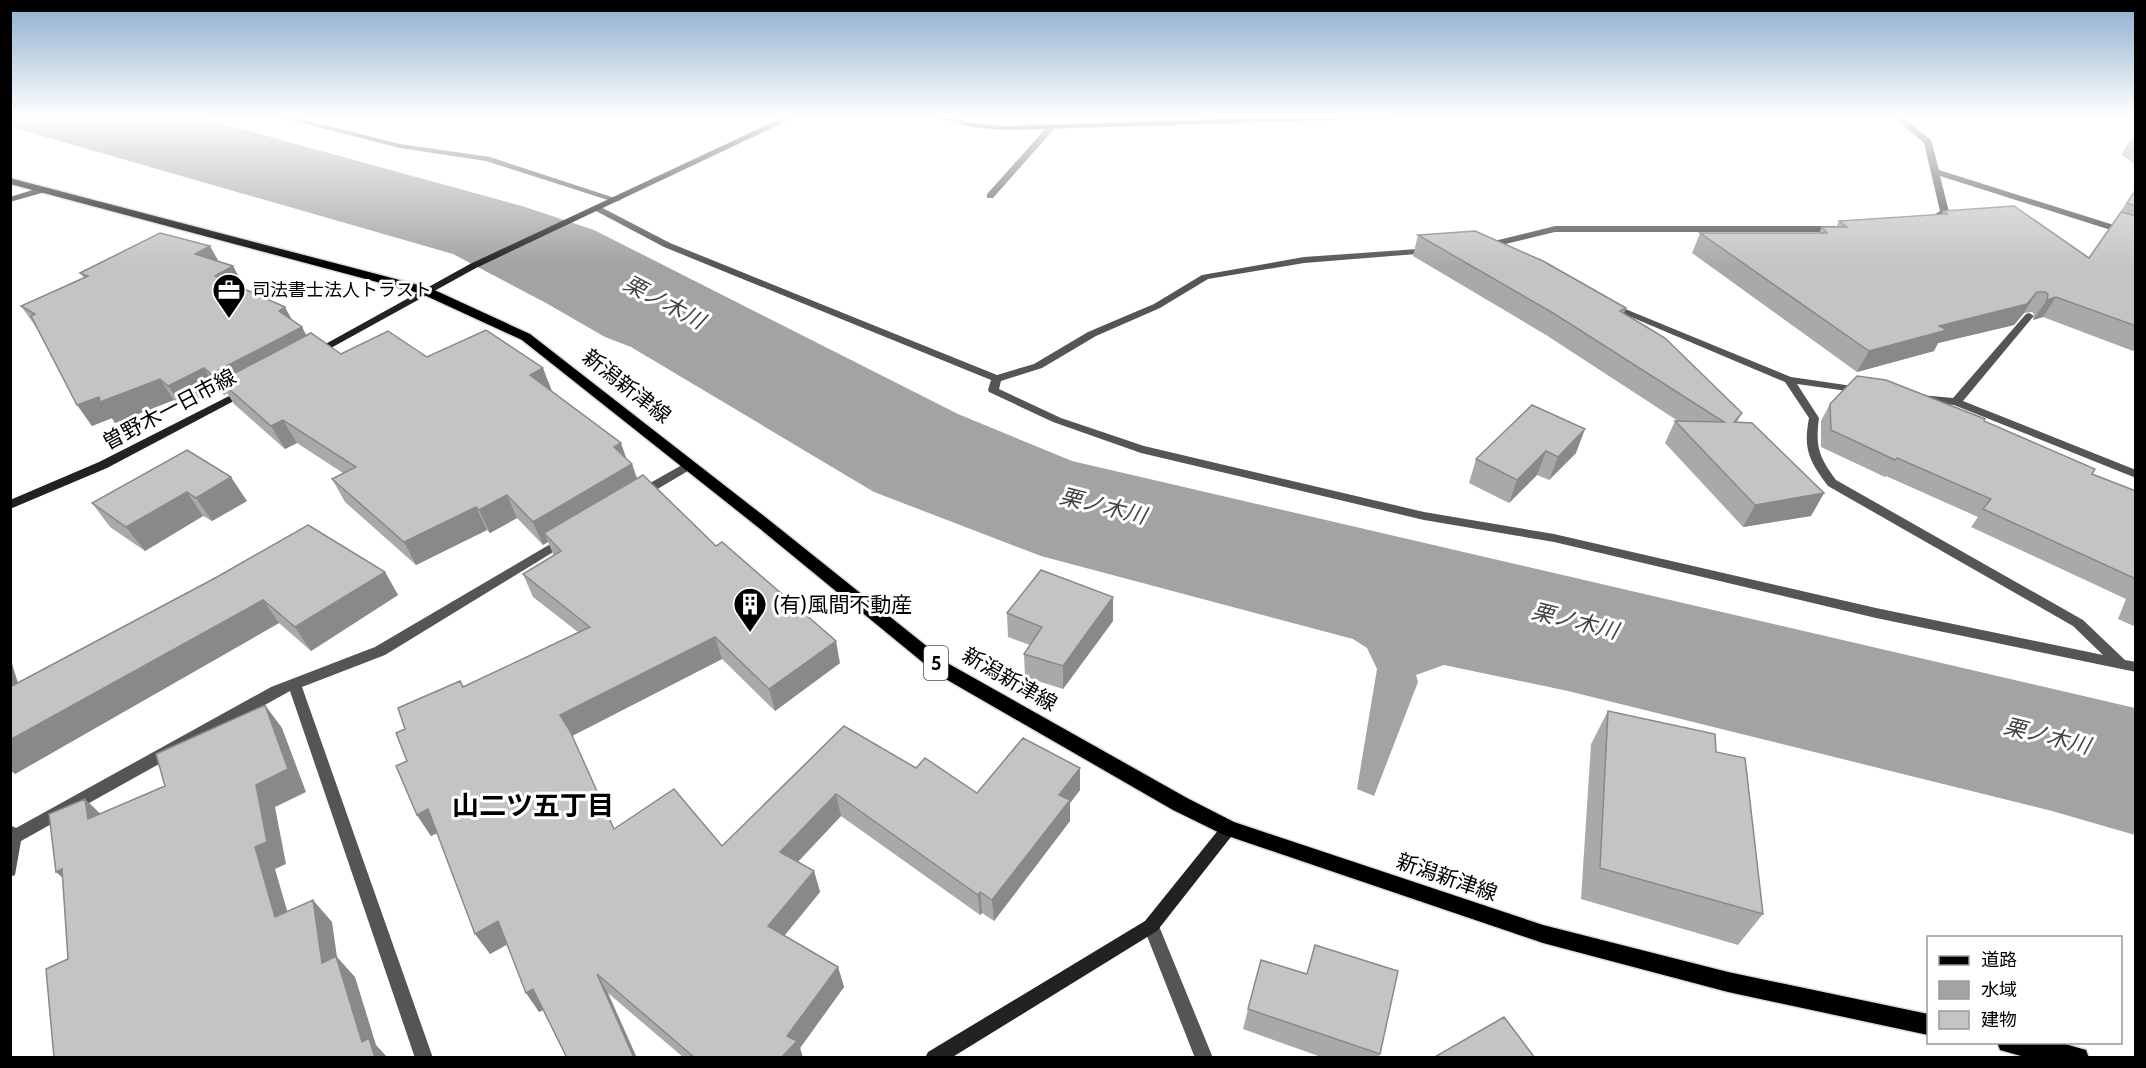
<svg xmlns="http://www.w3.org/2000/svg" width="2146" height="1068" viewBox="0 0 2146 1068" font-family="Cabin,'Noto Sans JP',sans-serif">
	<rect width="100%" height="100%" fill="#fff"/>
	<path fill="#a3a3a3" d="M10 116H194L522 206 594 230 958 414 1072 461 2135 708V835L2052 811 1568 691 1444 665 1416 675 1418 682 1374 796 1357 789 1377 669 1367 648 1353 639 1041 556 874 492 631 347 605 337 546 303 453 254 11 127Z"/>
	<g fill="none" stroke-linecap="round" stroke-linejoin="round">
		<defs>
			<path id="primary" d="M10 178 430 288 530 334 769 520 949 664 1187 798 1234 822 1543 925 1728 972 1928 1014V1035L1728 992 1543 943 1222 834 1173 810 937 674 759 528 522 340 422 294 10 184Z
				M1997 1042H2058L2086 1050 2089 1058H2028L2000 1050Z"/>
		</defs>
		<use href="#primary" stroke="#dbdbdb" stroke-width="3"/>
		<path fill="#555" fill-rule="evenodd" d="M274 116H289L400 144 490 157 621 200 614 202 486 161 400 148Z
			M1892 116H1901L1931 140 1939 170 2136 232V238L1940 176 1949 212 1935 222H1929V218L1940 211 1924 143Z
			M1048 126 1055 128 993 198H987V194Z
			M597 205 670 243 997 375 1034 364 1088 332 1154 304 1202 275 1304 257 1432 248V252L1429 253 1304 263 1208 279 1160 308 1096 336 1042 368 1001 381 999 389 1061 418 1144 446 1424 512 1554 534 1876 608 2103 655 2073 626 1828 486C1809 461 1803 449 1809 418L1785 382 1605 306 1607 304H1613L1791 377 1866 388 1867 390 1866 392 1862 393 1797 384 1819 418C1815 447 1819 457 1836 480L2083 620 2125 660 2136 662V672L1876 618 1554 542 1424 520 1141 453 1053 422 989 392 988 390 991 380 664 247 594 210V206Z
			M1555 226H1835L1839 229 1835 232H1555L1485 249 1481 246 1482 244Z
			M2029 313 2034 316 2032 318 1963 401 2136 470V478L1954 405 1921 401 1916 398 1921 395 1953 398 2026 314Z
			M689 461 693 462 695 465 693 468 644 497H636L634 494 636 491Z
			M564 536 568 537 570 540 568 543 385 655 302 687 433 1058H415L290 691 21 841 15 875 10 877V825L16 828 271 687 375 647Z
			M1151 919 1157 921 1159 926 1213 1058H1195L1143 926 1145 921Z"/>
		<path fill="#222" fill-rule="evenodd" d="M786 116H797L476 268 320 354 316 355 311 352 470 264Z
			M931 116H946L971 123 1004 126 1311 116H1405L1401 118 1004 130 971 127Z
			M42 187 45 188V192L10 202V197Z
			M245 388 249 389 250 391 249 393 107 468 10 509V500L99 462Z
			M1229 821 1234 823 1237 828 1234 833 1157 931 951 1058H925L928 1052 1145 921 1224 823Z"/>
		<use href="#primary" fill="#000" fill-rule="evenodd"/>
	</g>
	<path fill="#a9a9a9" d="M2136 133V165L2121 154Z
		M2136 188V347L2133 351 2043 317 2033 320 2034 314 2032 312 2024 313 2014 325 1938 343 1934 351 1857 372 1692 253 1700 233H1819L1822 227H1836L1839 221 1942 214 1943 211 2089 258 2117 217Z
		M1418 235 1626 308 1624 313 1742 413 1737 422 1824 493 1811 516 1743 527 1665 443 1675 421H1678L1546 335 1413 256Z
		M210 246 219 262 244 286 242 287 302 327 306 336 341 354 427 357 551 391 626 458 637 478 716 546 840 663 775 711 722 659 572 736 614 828 722 846 844 726 916 768 977 793 1080 790 1070 803V821L994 921 982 913 980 915 841 816 798 862 814 871 820 892 784 936 838 967 844 987 800 1048 803 1058H684L608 993 543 1010 539 1012 507 944 490 954 438 833 431 836 417 815 407 761 405 729 460 681 464 687 578 632 533 597 523 574 554 556 548 542 543 545 517 518 490 533 487 530 416 565 345 502 332 479 343 473 297 443 285 449 234 404 227 393 224 395 217 389 182 406 174 400 115 423 112 418 92 426 36 327 21 306 84 278 80 273Z
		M1830 404 1984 421 2092 474 2136 491V627L2118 619 2126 599 1971 527 1978 517 1886 476 1885 477 1821 447V421Z
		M1532 405 1576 453 1549 480 1537 475 1509 503 1469 483 1476 459Z
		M187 450 247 501 212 521 203 516 145 551 110 527 92 503Z
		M385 572 398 595 311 651 279 623 15 774 11 661 18 683 217 577Z
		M1113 597V621L1063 689 1025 677 1024 654 1030 645 1008 637 1007 613Z
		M1608 711 1763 914 1738 945 1581 899 1591 744Z
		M1307 974 1380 1054 1378 1058H1324L1243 1029 1248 1009Z"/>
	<path fill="#898989" d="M210 246 221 266 195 254Z
		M233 266 244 286 227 296 215 276Z
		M2037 292 2024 313 2014 325 1938 343 1934 351 1857 372 1869 351Z
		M2056 297 2043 317 2033 320 2047 300Z
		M285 307 296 327 279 311Z
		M302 327 313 348 220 381 227 393 224 395 211 374Z
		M204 368 217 389 182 406 168 386Z
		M543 368 552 391 530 375Z
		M160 379 174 400 115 423 112 418 92 426 77 405 99 397Z
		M283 420 297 443 285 449 271 426Z
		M1585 429 1576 453 1549 480 1558 457Z
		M621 443 629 466 614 447Z
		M1546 451 1537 475 1509 503 1517 480Z
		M632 464 640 487 544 533 548 542 543 545 533 522Z
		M231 477 247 501 212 521 196 498Z
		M187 492 203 516 145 551 126 527Z
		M1824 493 1811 516 1743 527 1755 505Z
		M507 495 517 518 490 533 479 510Z
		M476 507 487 530 416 565 404 542Z
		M385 572 398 595 311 651 295 627Z
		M1113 597V621L1063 689V666Z
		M263 600 279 623 15 774 10 770V740Z
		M715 637 722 659 572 736 624 850 560 715Z
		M836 641 840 663 775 711 769 689Z
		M10 661H11L27 713 10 696Z
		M265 705 282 728 306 792 275 807 286 864 275 869 295 938 275 917 255 847 256 785Z
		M1080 768V790L1070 803V821L994 921 992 900 1059 795Z
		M836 794 841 816 787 873 780 852Z
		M85 799 108 821 88 819Z
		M428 809 443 830 431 836 417 815Z
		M62 869 81 894 56 872Z
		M814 871 820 892 775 947 768 926Z
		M980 892 982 913 980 915 978 895Z
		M313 900 332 922 337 957 355 977 376 1045 388 1058H375L362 1042 322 963Z
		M498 921 512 942 490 954 475 934Z
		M838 967 844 987 800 1048 803 1058H781L787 1036Z
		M597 974 608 993 637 1058H634Z
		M533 989 546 1009 539 1012 526 993Z"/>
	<path fill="#c4c4c4" stroke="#898989" stroke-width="1.5" d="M2136 189V206L2127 203Z
		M2014 206 2089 258 2121 212 2136 216V326L2056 297 2047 300 2048 294 2045 292H2037L2027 304 1939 326 1947 330 1869 351 1700 233H1827L1822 227H1847L1839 221 1947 214 1943 211Z
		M1475 231 1543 261 1626 308 1620 311 1665 338 1742 413 1734 422 1752 423 1824 493 1755 505 1675 421 1724 422 1553 313 1418 235Z
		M160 233 210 246 195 254 233 266 215 276 285 307 279 311 302 327 211 374 204 368 168 386 160 379 100 402 99 397 77 405 31 316 35 314 21 306 88 276 80 273Z
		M486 330 543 368 530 375 621 443 614 447 632 464 533 522 507 495 479 510 476 507 404 542 332 479 356 467 283 420 271 426 220 381 311 333 341 354 388 331 427 357Z
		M1857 376 1886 380 1985 419 1984 421 2095 469 2092 474 2136 491V579L1983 509 1991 499 1897 458 1895 460 1831 430 1830 404Z
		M1532 405 1585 429 1558 457 1546 451 1517 480 1476 459Z
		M187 450 231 477 196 498 187 492 126 527 92 503Z
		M643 475 716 546 722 542 836 641 769 689 715 637 560 715 570 731 614 829 674 789 722 846 844 726 916 768 925 758 977 793 1023 738 1080 768 1059 795 1070 800 992 900 980 892 978 895 836 794 780 852 814 871 768 926 838 967 787 1036 797 1041 781 1058H695L597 974 634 1058H567L533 989 526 993 498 921 475 934 428 809 417 815 396 766 407 761 396 733 405 729 398 708 460 681 463 687 590 627 523 574 561 551 544 533Z
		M308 525 385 572 295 627 263 600 10 740V687L217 577Z
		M1041 570 1113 597 1063 666 1024 654 1042 627 1007 613Z
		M265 705 288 769 256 785 267 842 255 847 275 917 313 900 322 963 336 956 362 1042 369 1038 375 1058H54L46 969 68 959 62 869 56 872 49 814 85 799 88 819 165 786 156 754Z
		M1608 711 1715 734 1716 752 1745 758 1763 914 1600 868Z
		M1315 945 1398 971 1380 1054 1248 1009 1261 960 1307 974Z
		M1504 1017 1535 1058H1433Z"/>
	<linearGradient id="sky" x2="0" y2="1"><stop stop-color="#8cadcc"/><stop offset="0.44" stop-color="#fff"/><stop offset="1" stop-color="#fff" stop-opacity="0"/></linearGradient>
	<rect width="2146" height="266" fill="url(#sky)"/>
	<defs>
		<symbol id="office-pin" viewBox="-11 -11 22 30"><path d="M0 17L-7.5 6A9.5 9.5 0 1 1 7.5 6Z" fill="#000" stroke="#fff"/><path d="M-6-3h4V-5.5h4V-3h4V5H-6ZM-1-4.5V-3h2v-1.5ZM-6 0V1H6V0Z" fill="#fff"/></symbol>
		<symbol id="building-pin" viewBox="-11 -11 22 30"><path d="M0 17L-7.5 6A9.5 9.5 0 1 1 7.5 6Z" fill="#000" stroke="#fff"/><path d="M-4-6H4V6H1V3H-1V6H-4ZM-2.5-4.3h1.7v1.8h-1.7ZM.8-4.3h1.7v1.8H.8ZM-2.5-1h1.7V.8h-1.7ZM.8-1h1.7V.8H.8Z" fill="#fff"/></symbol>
	</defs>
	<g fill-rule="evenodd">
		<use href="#office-pin" x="210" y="271" width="38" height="52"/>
		<use href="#building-pin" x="731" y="585" width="38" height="52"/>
	</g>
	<g text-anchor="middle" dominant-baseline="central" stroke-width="6" stroke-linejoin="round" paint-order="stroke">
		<g font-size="18" fill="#000" stroke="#fff" text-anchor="start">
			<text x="252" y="290">司法書士法人トラスト</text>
		</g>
		<rect fill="#fff" stroke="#4c4c4c" stroke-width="1.5" x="924" y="646" width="24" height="34" rx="4.5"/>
		<g font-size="20" font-weight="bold" fill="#000">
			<text x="936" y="663">5</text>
		</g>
		<g font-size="21" fill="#000" stroke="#fff">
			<text transform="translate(627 386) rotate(38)">新潟新津線</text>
			<text transform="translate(169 409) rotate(-28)">曽野木一日市線</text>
			<text transform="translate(1010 679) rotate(30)">新潟新津線</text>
			<text transform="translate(1447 877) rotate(19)">新潟新津線</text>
		</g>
		<g font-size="21" fill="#000" stroke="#fff" text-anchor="start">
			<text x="773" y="604">(有)風間不動産</text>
		</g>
		<g font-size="22" font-style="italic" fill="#444" stroke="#fff">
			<text transform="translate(664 302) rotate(28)">栗ノ木川</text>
			<text transform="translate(1103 506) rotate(14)">栗ノ木川</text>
			<text transform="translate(1575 621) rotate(14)">栗ノ木川</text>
			<text transform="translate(2047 736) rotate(14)">栗ノ木川</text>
		</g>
		<g font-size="27" font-weight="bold" fill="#000" stroke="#fff">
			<text x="533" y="805">山二ツ五丁目</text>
		</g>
	</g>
	<rect width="2146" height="1068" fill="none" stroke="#000000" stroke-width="24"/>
	<rect x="1927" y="936" width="195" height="108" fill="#ffffff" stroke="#999999" stroke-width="1.5"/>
	<rect x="1939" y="956" width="30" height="9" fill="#000000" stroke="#999999" stroke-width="1.5"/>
	<text x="1981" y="966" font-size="18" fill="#000000">道路</text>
	<rect x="1939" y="981" width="30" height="18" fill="#a3a3a3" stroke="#999999" stroke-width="1.5"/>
	<text x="1981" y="996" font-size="18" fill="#000000">水域</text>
	<rect x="1939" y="1011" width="30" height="18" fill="#c4c4c4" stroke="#999999" stroke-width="1.5"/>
	<text x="1981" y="1026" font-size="18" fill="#000000">建物</text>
</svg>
